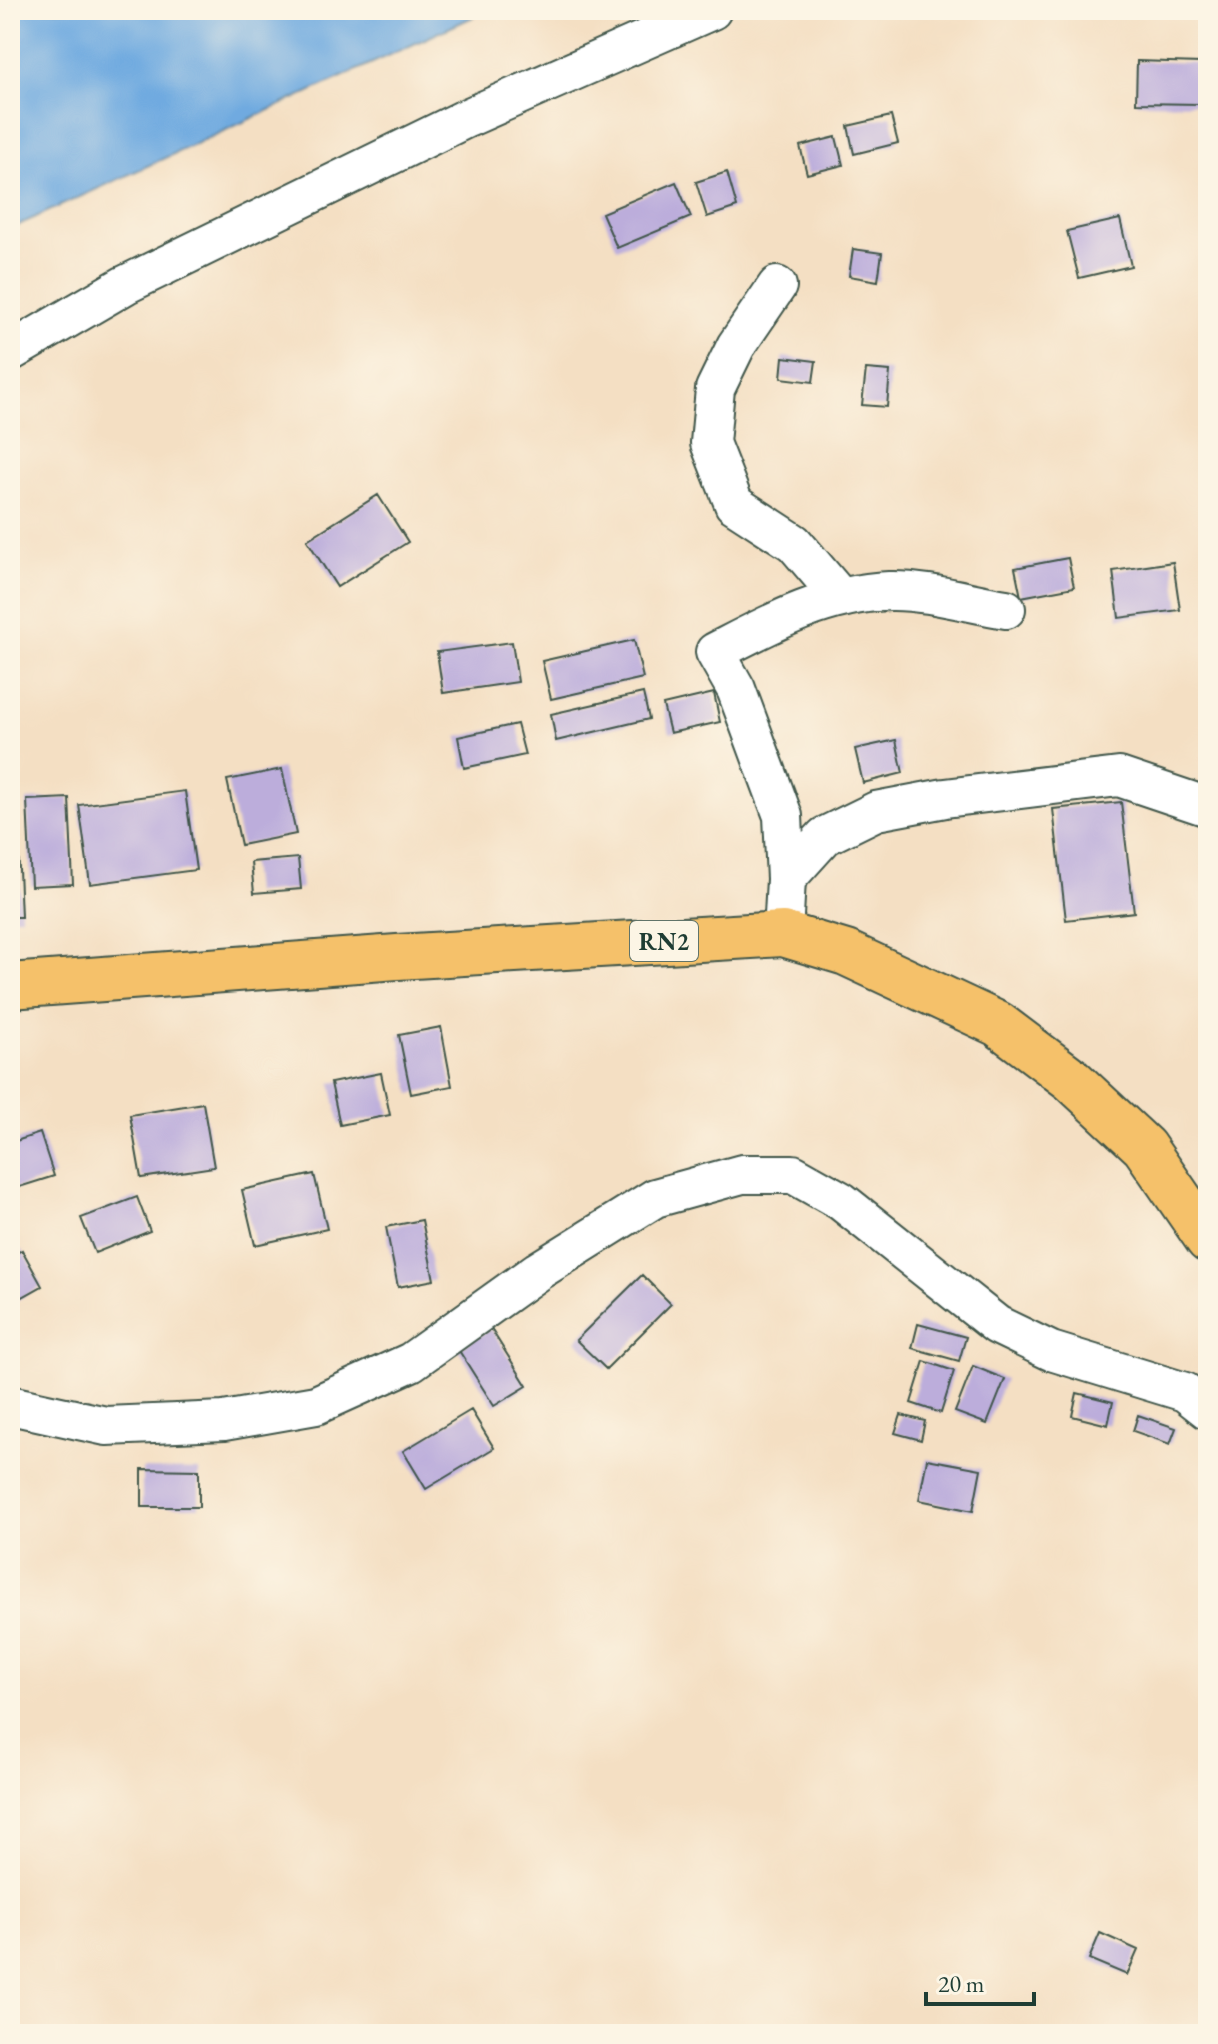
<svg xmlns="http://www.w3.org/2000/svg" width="1218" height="2044" viewBox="0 0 1218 2044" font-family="'EB Garamond',serif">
	<rect width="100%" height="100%" fill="#fcf5e5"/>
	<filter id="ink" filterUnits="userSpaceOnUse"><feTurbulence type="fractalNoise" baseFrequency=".0125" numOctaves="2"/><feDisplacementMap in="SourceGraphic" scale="16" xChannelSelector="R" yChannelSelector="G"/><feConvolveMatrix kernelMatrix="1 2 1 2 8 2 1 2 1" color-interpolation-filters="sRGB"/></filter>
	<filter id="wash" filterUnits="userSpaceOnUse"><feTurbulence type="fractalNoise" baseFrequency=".006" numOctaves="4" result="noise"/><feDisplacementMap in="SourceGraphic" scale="32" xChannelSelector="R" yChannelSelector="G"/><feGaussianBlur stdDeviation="1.8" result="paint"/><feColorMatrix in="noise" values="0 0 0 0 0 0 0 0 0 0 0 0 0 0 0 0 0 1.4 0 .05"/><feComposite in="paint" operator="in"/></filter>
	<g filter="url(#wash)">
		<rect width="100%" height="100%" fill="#f4dfc3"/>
		<path fill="#70aae0" stroke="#48748a" stroke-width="2" d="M10 10H488L10 229Z"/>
		<g id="blocks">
			<path fill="#bcaddb" d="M1137 61 1201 63V104L1136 103Z
				M891 116 898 143 854 154 848 126Z
				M836 137 843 165 807 174 800 146Z
				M727 172 737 207 707 217 696 182Z
				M676 182 691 217 617 248 602 213Z
				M1120 219 1131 266 1079 278 1067 231Z
				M853 249 882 253 878 281 849 276Z
				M783 357 816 361 813 382 781 378Z
				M866 369 890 371 887 407 862 405Z
				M378 495 408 542 337 587 307 540Z
				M1068 558 1074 587 1021 597 1015 568Z
				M1173 562 1180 610 1119 618 1113 571Z
				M634 640 643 678 551 699 542 661Z
				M512 642 518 682 443 693 437 652Z
				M643 693 649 719 556 741 551 714Z
				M714 693 720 722 670 733 663 705Z
				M517 724 525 755 464 768 458 737Z
				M896 740 903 773 863 783 855 749Z
				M282 769 296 834 241 845 227 780Z
				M185 791 196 870 90 884 79 805Z
				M69 798 73 884 31 886 27 800Z
				M1121 802 1134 912 1066 920 1053 809Z
				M10 846H18L21 917H10Z
				M298 858 301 889 254 893 251 862Z
				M441 1027 452 1086 411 1094 399 1035Z
				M381 1073 390 1115 340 1125 331 1083Z
				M203 1103 214 1167 141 1178 130 1115Z
				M40 1133 54 1176 10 1190V1143Z
				M314 1174 327 1229 255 1245 242 1190Z
				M137 1197 150 1231 95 1253 81 1218Z
				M422 1220 434 1280 398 1287 386 1227Z
				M22 1250 42 1286 10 1304V1257Z
				M642 1275 671 1304 606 1369 576 1340Z
				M918 1324 966 1337 959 1361 912 1348Z
				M491 1329 527 1386 494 1406 458 1349Z
				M924 1361 954 1371 941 1413 911 1403Z
				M973 1366 1005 1379 987 1424 955 1412Z
				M1077 1393 1113 1402 1108 1425 1072 1416Z
				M471 1410 494 1448 426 1489 403 1451Z
				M901 1415 925 1421 921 1440 895 1433Z
				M1138 1415 1176 1428 1170 1444 1133 1431Z
				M927 1459 981 1469 973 1511 919 1500Z
				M142 1469 199 1470V1507H142Z
				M1100 1933 1138 1950 1127 1975 1089 1959Z"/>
		</g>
	</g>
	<g filter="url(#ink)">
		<use href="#blocks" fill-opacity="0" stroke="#3f5549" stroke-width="2"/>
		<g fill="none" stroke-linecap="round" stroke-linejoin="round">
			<defs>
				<path id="minor" d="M777 286 736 346 715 389 710 443 734 504 794 543 840 597
					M10 352 125 285 467 118 712 10
					M786 879 825 836 876 811 945 798 1119 777 1208 807
					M783 934 786 879 783 816 736 689 715 652C771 623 824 594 889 591 926 590 969 603 1006 609
					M10 1405 106 1426 224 1421 316 1405 411 1362 538 1271 655 1198 742 1174H793L841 1201 997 1325 1051 1351 1185 1392 1208 1410"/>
				<path id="highway" d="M10 986 397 957 783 934 846 953 998 1024 1071 1079 1144 1147 1208 1240"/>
			</defs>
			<use href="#minor" stroke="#3f5549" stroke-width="42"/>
			<use href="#highway" stroke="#3f5549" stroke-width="48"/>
			<use href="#minor" stroke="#fff" stroke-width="38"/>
			<use href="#highway" stroke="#f5c16b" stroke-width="44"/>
		</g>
	</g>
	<g text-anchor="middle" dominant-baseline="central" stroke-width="8" stroke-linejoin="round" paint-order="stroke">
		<rect fill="#fcf5e5" stroke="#617469" stroke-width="2" x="630" y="921" width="68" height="40" rx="6"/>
		<g font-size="24" font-weight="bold" fill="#1f3d34">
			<text x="664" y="941">RN2</text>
		</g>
	</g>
	<rect width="1218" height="2044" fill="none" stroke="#fcf5e5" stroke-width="40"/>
	<path d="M926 1992v12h108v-12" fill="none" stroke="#1f3d34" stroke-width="4"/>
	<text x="938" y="1992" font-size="24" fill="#1f3d34" stroke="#fcf5e5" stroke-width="6" paint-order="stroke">20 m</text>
</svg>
